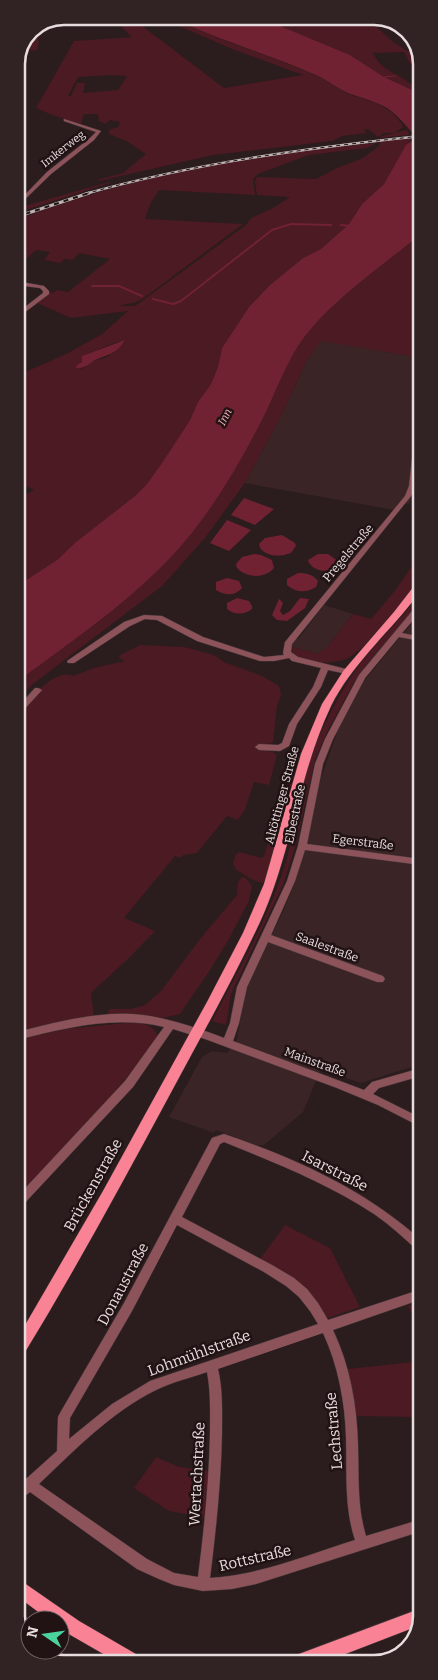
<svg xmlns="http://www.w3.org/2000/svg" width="438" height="1680" viewBox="0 0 438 1680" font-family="Bitter,serif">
	<rect width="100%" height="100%" fill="#2b1c1d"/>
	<path fill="#3a2426" d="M321 340 421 358V448L418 456 414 493 409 504 400 502 394 510 245 483 280 418 307 360Z
		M324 605 353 614 326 649H323L318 654 292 647 294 640 299 638Z
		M421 612V1064L361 1083 321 1069 303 1112 264 1145H257L216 1130 214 1133 169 1117 202 1057 212 1051 227 1053 237 1040 245 992 284 909 295 882 304 853 320 781 338 730 364 681Z"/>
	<path fill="#4b1a22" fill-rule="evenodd" d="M111 16H129L224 88 303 75 232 49 156 16H168C216 40 268 54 317 76 328 81 337 88 347 93 371 103 385 101 402 124L403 127 395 133 405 130 408 131 409 135 379 138 382 136 395 133H384L378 137 368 129 364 130 367 133 343 136 332 141 213 155 99 181 97 180 123 173 146 154 128 142 109 134V130L118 127 120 122 110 120 105 124 99 121 98 114H84L81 124 52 115 36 108 74 41 132 37ZM112 75 127 76 118 90 83 93 85 83H77L71 96H68L78 77Z
		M256 16 366 17 392 41 409 52 418 65H411L404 52 373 53C379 65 386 69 397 75 404 78 412 86 421 90V94L384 77 350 55Z
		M39 26 38 50 22 51 30 30Z
		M411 138 384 184 362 204 349 224 321 249 303 258 270 285 249 307 222 348 218 367 211 384 198 402 190 420 164 460 147 484 135 496 76 542 57 560 17 586 16 500 34 490 16 481V376L64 355 102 334 128 311 71 318 37 303 49 293 55 292 57 290 68 292 110 259 79 253 73 260 64 259 60 263 44 260 50 252 36 250 27 258 16 256V220C135 175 251 153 377 143L367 148 309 155 258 174 253 179 255 195 159 190 151 202 145 219 243 224 141 300 133 303 117 306H135L246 225 251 218 273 208 290 197 257 195 255 182 257 177 316 179 337 168 363 158 379 146 380 141ZM117 342H125L107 357 94 361 81 369 77 365 82 362V356Z
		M109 182 110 183 16 213 17 208Z
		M421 234V358L321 341 307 360 280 418 245 483 205 538 162 586 33 684 17 700V682C77 637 144 593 192 533 221 496 244 456 265 414 276 391 286 364 300 343 329 302 382 266 421 234Z
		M421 548C421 556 423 568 421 575 416 592 364 651 348 658 333 665 307 664 293 654L292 647 318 654 323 649H326L353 614 371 619C390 597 409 575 421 548Z
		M421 592V599L409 615 367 664 353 684 328 730 315 760 296 844 283 885 231 994 226 1025 212 1021C236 975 262 929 280 880 298 832 298 780 320 734 330 713 341 692 353 674 373 644 401 621 421 592Z
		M140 645 184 647 214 655 224 662 262 676 279 686 281 695 277 706 273 742 258 749 273 752 277 755 269 785 254 782 245 809 238 820 227 816 197 853 183 855 181 858 175 856 124 918 155 931 130 957 91 993 94 1017 17 1031V714C29 701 54 667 73 676L94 668 125 661 119 658 120 655Z
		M292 752 299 755 287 806 265 879 263 883C253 882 245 874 236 870L233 863 236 854 239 852 262 858 264 856C268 843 272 830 275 817 279 801 281 763 292 752Z
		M242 877 246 878 252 886 249 901 229 939 210 970 180 1014 163 1018 129 1014 108 1015 109 1009H131L145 1005 161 991 200 939 237 895 238 882Z
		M137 1022C147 1025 155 1026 158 1037 115 1095 67 1147 17 1198V1040L65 1029Z
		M285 1225 330 1248 360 1307 328 1318 260 1259Z
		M422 1301V1337L408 1306Z
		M422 1361V1438L418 1436 416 1417 356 1416 348 1369Z
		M156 1457 179 1467 209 1471 205 1518 169 1511 134 1488Z"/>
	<path fill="#702232" d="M168 16H256L350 55 384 77 421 94V234C382 266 329 302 300 343 286 364 276 391 265 414 244 456 221 496 192 533 144 593 77 637 17 682V586L57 560 76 542 135 496 147 484 164 460 190 420 198 402 211 384 218 367 222 348 249 307 270 285 303 258 321 249 349 224 362 204 384 184 406 145 416 138C412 131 394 112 387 108 375 101 361 98 348 93 337 88 328 81 318 76 269 54 217 40 168 16Z
		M125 340C118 353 107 355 95 360 89 364 84 369 76 368L77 365 82 362V356Z
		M244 498 274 509 255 525 231 515Z
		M227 520 251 530 229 551 210 543Z
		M282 535 295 543 296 546 291 553C280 557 267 557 260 548L259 544 265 538Z
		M254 554 261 555 272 560 274 568C265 579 246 578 237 568L236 564 242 557Z
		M318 554H328L338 561 337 567C327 573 316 572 309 563L308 560Z
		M298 573C306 573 313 574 318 581L316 587C307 593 296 593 287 585V579Z
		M227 578 239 581 242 588C235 596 225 596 216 590V582Z
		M237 598 249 601 252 606V609C244 615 234 615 227 609V603Z
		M300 598 309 599 305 608 287 621 277 620 272 615 279 599 283 603 280 611 283 615 290 611Z"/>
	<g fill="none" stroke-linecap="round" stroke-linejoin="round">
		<path stroke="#702232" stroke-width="1" d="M384 77 396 76
			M418 78H421"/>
		<path stroke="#702232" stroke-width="2" d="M341 225 350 226
			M92 286H119L142 296
			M153 299 173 304 181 301 272 230 291 224 331 225"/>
		<defs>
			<path id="minor" d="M64 119 101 131 94 140 51 174 16 208V204L47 172 90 138 96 132 64 121Z
				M16 281 44 286 49 291V294L16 319V314L43 293V291L40 288 16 285Z
				M415 456 418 458 415 486 411 496 292 644 291 652 298 657 350 670 351 672 347 674 328 670 321 687 297 724 289 746 280 751 259 750 255 747 259 744 278 745 282 743 289 724 313 687 321 668 292 661 289 658 274 661H260L197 641 157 620 145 619 130 626 74 663H68L67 661 124 622 144 615 162 616 203 637 264 657 284 655 283 653 285 642 405 496 409 486 412 458Z
				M418 604H421V611L402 633 421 637V641L399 637 365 678 333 739 323 764 307 844 421 859V865L305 850 295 881 271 935 383 976 385 979 383 982H377L268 942 247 987 239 1023 233 1041 364 1090 372 1082 421 1068V1076L379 1088 373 1094 421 1118V1127L378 1105 337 1088 205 1039 173 1029 133 1087 21 1207 17 1209V1197L125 1081 164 1027C115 1015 65 1028 17 1040V1032C57 1022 101 1010 143 1015 171 1019 198 1028 224 1038L230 1023 237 987 287 881 298 846 315 764 325 739 359 675Z
				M35 688H38L42 690 20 714H17V708Z
				M224 1134C295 1158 366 1190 422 1241V1253L418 1251C404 1238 390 1225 374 1214 327 1183 276 1163 224 1142L220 1144 182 1217 272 1265 294 1278 307 1289 318 1303 328 1320 422 1289V1299L333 1330C350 1366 357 1405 358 1445 359 1476 357 1507 366 1536L422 1519V1531L256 1584 232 1589 203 1591 174 1585 159 1579 137 1569 30 1492 21 1499 17 1501V1487L57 1451 58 1417 60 1413 124 1303 212 1138ZM177 1225 264 1272 286 1286 299 1297 310 1311 318 1324 150 1381 112 1404 69 1439 70 1418 132 1311ZM323 1333C338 1365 345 1402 346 1437 347 1472 344 1507 355 1540 307 1555 260 1575 210 1578 216 1530 221 1482 222 1433 222 1412 223 1390 218 1369ZM207 1372C211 1393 210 1414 210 1434 209 1482 204 1530 198 1577L174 1573 147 1559 39 1484C75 1450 111 1412 156 1390 172 1382 190 1378 207 1372Z"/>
			<path id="major" d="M421 580V589L413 601C386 635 351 666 331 706 298 775 292 853 260 922 232 982 199 1040 168 1098 121 1185 74 1272 22 1357L17 1359V1339L103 1191 207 1002 243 933 264 884 301 754 322 704 344 670 394 612 418 581Z
				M17 1578 79 1621 141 1657 144 1663H119L67 1633 60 1628V1620H49L17 1596Z
				M422 1608V1616L418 1626 322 1663H288L291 1657Z"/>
		</defs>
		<use href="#minor" stroke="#453738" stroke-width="1"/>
		<use href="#major" stroke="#453738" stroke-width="1"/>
		<use href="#minor" fill="#8c535a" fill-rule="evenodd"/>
		<use href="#major" fill="#f98394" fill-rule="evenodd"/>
		<defs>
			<path id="rail-far1" d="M85 194C195 163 308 148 421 136"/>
			<path id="rail" d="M16 217 89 193"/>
		</defs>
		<use href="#rail-far1" stroke="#beb2b3" stroke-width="2.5"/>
		<use href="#rail" stroke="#beb2b3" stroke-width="3"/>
		<use href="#rail-far1" stroke="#211214" stroke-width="1" stroke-dasharray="4" stroke-linecap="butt"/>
		<use href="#rail" stroke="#211214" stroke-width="2" stroke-dasharray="5" stroke-linecap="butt"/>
	</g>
	<g text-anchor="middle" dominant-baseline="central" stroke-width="5" stroke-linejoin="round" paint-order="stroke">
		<g font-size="11" fill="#e8ddde" stroke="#211214">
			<text transform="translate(63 149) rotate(-38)">Imkerweg</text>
		</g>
		<g font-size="11" font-style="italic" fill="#fcb4bb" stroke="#211214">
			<text transform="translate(225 417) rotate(-63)">Inn</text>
		</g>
		<g font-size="12" fill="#e8ddde" stroke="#211214">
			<text transform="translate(348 553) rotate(-50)">Pregelstraße</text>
			<text transform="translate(282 795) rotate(-75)">Altöttinger Straße</text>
			<text transform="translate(295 814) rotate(-78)">Elbestraße</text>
			<text transform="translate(363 842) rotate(7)">Egerstraße</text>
			<text transform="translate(327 947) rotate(20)">Saalestraße</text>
			<text transform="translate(315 1062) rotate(20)">Mainstraße</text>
		</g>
		<g font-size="15" fill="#e8ddde" stroke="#211214">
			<text transform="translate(335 1171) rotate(27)">Isarstraße</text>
			<text transform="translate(93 1185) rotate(-61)">Brückenstraße</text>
			<text transform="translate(123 1284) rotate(-62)">Donaustraße</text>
			<text transform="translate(199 1353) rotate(-20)">Lohmühlstraße</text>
			<text transform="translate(334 1431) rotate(-95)">Lechstraße</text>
			<text transform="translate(197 1474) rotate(-87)">Wertachstraße</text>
			<text transform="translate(255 1558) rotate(-13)">Rottstraße</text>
		</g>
	</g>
	<path d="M0 0H438V1680H0ZM64 25H374A39 39 0 0 1 413 64V1616A39 39 0 0 1 374 1655H64A39 39 0 0 1 25 1616V64A39 39 0 0 1 64 25Z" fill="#312224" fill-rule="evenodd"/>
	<path fill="none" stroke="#e8ddde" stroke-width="2.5" d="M64 25H374A39 39 0 0 1 413 64V1616A39 39 0 0 1 374 1655H64A39 39 0 0 1 25 1616V64A39 39 0 0 1 64 25Z"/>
	<g transform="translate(45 1635) rotate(283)"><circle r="24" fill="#211214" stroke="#716365"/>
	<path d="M0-4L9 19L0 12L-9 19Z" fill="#4ad49c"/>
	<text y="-8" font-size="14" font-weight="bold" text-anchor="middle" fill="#e8ddde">N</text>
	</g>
</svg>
